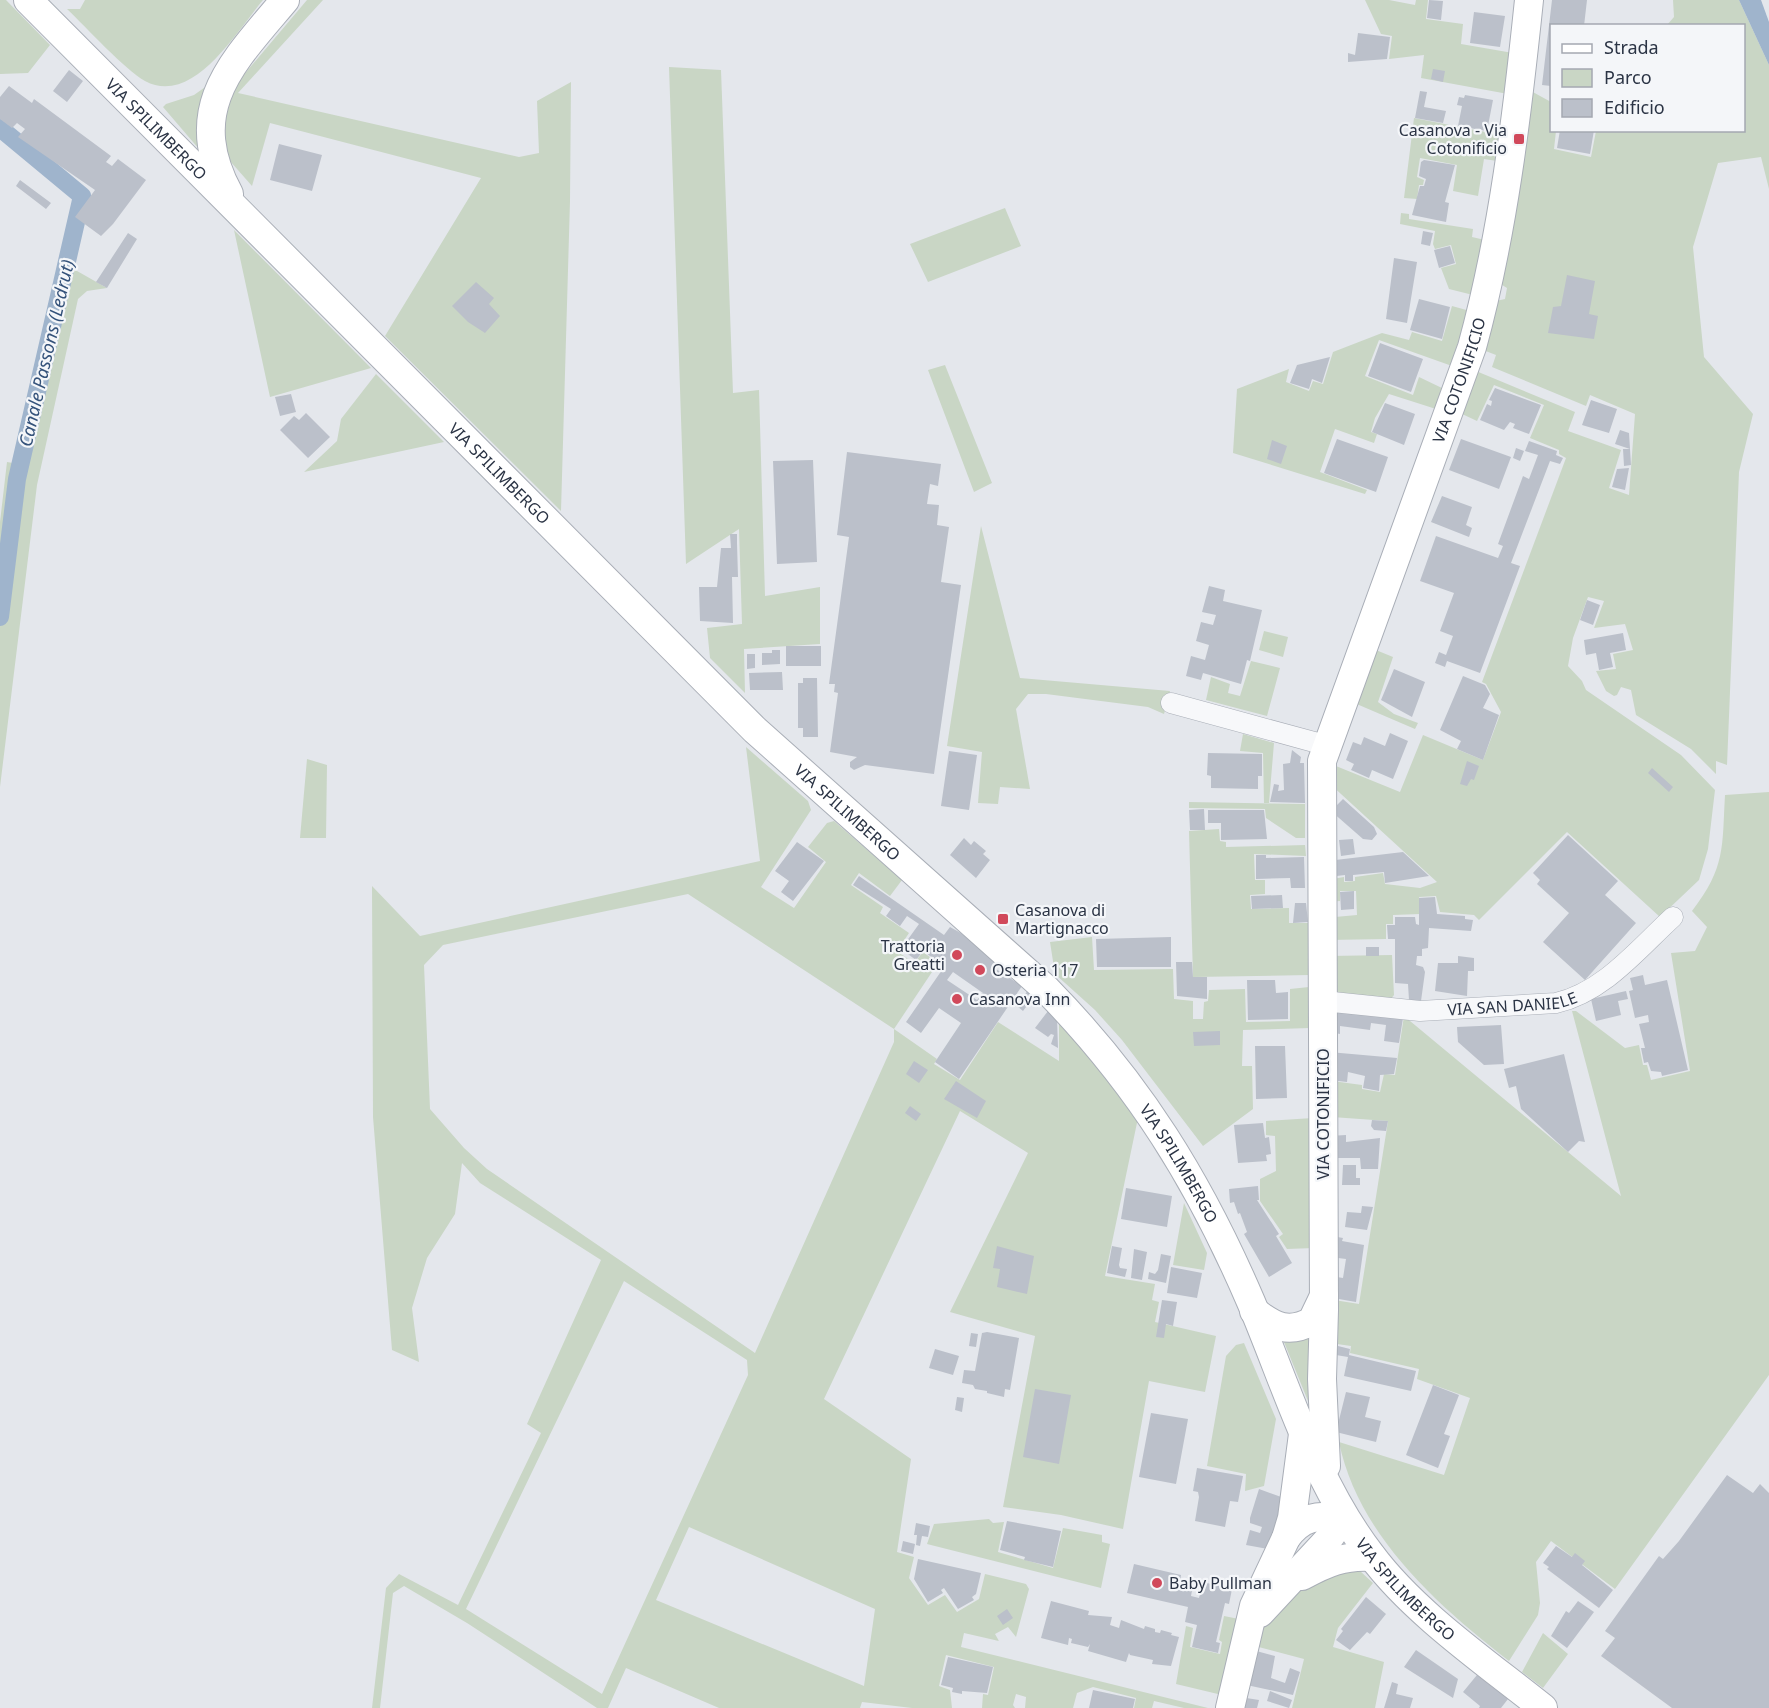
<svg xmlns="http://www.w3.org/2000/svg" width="1769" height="1708" viewBox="0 0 1769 1708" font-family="'Noto Sans',sans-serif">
	<rect width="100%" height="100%" fill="#e4e7ec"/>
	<path fill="#c9d6c5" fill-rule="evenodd" d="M0 0H6L50 45 28 73 0 74Z
		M85 0H263C237 31 193 107 145 81 124 69 87 28 67 9H80Z
		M307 0H323L238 93 519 157 539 153 537 101 571 82 570 201 561 511 385 336 481 178 270 123 252 186 230 161 223 148 222 128 230 91Z
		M1365 0H1389L1415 5 1416 0H1428L1426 19 1463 24 1461 44 1513 53 1508 94 1421 78 1424 55 1389 59 1392 36 1381 34Z
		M1673 0H1739L1769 65V189L1761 157 1718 163 1693 247 1704 357 1753 414 1739 472 1727 765 1716 761V774L1691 749 1636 715 1631 690 1621 687 1617 695 1614 696 1606 691 1596 671 1616 669 1613 654 1633 650 1625 624 1594 628 1604 601 1588 597 1573 638 1568 666 1582 681 1586 690 1681 755 1715 790 1708 849 1699 880 1660 917 1567 832 1479 920 1474 915 1440 912 1436 896 1419 897 1420 914 1393 915V924H1386V939L1328 940 1335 917 1357 915 1356 891H1340V901L1327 902V880L1344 877V882L1355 881V877L1383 873 1385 884 1420 888 1437 882 1329 783 1331 764 1400 792 1423 735 1483 760 1501 712 1486 684 1482 682 1566 458 1559 454V450L1530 438 1544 405 1494 385 1477 421 1460 413 1476 371 1575 412 1568 431 1621 450 1609 488 1629 495 1635 414 1590 395 1586 406 1492 367 1496 355 1483 350 1496 301 1505 299 1507 288 1499 283 1531 91 1551 102 1552 130 1556 131 1554 149 1591 157 1596 131 1744 130V26L1667 25 1674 17Z
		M669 67 721 70 733 393 759 390 765 596 820 587V644L744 649 745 693 710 658 707 628 742 624 739 529 686 564Z
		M218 78 205 156 163 107 166 104 194 95Z
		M1414 118 1501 135 1497 161 1484 159 1478 196 1453 191 1457 165 1420 158 1417 177 1424 180 1423 185H1419L1417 199 1404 198Z
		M1005 208 1021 246 928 282 910 244Z
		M1401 213 1409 214V219L1473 229 1472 237 1485 240 1473 295 1449 289 1441 268 1456 264 1451 245 1435 249 1433 244 1435 231 1400 224Z
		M234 230 371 368 270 397Z
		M60 265 70 267 107 288 87 291 78 299 37 485 0 787V522L7 462 13 463Z
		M1452 306 1470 311 1452 366 1379 340 1365 376 1413 395 1419 377 1444 389 1436 409 1389 394 1375 418 1371 432 1377 434 1374 443 1335 429 1320 472 1367 490 1365 494 1233 453 1237 389 1289 369 1286 382 1309 391 1313 381 1323 384 1333 352 1382 333 1409 340 1412 332 1442 341Z
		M945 365 992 483 974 492 928 370Z
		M376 374 444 442 304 472 337 441 341 419Z
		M981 526 1020 678 1170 691 1164 714 1148 707 1046 694H1028L1016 709 1030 789 1000 787 998 804 978 803 982 752 947 746Z
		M1264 631 1288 637 1283 657 1259 650Z
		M1371 648 1393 657 1378 702 1394 714 1418 723 1415 729 1352 702Z
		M1251 661 1280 668 1267 716 1206 700 1211 677 1230 684 1228 693 1240 696Z
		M1243 734 1274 743 1269 803H1264L1263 753 1240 751Z
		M746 747 808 801 811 810 761 887 794 908 826 862 808 847 827 823 834 821 902 880 890 896 859 873 851 885 883 907 880 913 909 933 897 951 914 963 923 952 938 963 894 1029 937 1059 934 1064 960 1080 998 1022 1059 1061V1019L1138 1118 1105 1276 1155 1284 1152 1300 1159 1302 1155 1322 1216 1336 1205 1392 1149 1381 1123 1529 1061 1515 1003 1507 1035 1336 950 1312 1028 1153 960 1111 824 1399 911 1459 897 1552 914 1557 909 1578 928 1605 945 1595 957 1612 979 1599 985 1574 1026 1584 1029 1589 1016 1637 1008 1627 995 1634 999 1641 964 1633 961 1647 1208 1708H1184L1154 1701 1152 1708H1134L1136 1698 1093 1687 1077 1693 1073 1708H1025L1026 1697 1016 1694 1013 1705 1015 1708H982L983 1694 988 1695 994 1667 946 1655 939 1686 950 1690 952 1708H912L862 1702 860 1708H719L626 1668 608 1708H597L467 1623 404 1586 393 1593 380 1708H372L386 1588 399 1574 458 1605 541 1433 527 1424 601 1260 480 1183 462 1163 455 1214 427 1258 412 1308 419 1362 392 1350 373 1117 372 886 420 936 760 861ZM688 894 894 1029V1042L755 1353 487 1169 464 1148 430 1109 424 965 443 945ZM624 1281 747 1360 748 1375 602 1694 466 1609ZM689 1527 875 1609 864 1686 656 1600Z
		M307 759 327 765 326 838H300Z
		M1769 792V1375L1615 1589 1551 1541 1536 1562 1540 1603 1538 1615 1509 1661C1437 1605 1358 1535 1339 1442L1444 1475 1470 1398 1417 1379 1419 1369 1350 1353 1351 1346 1337 1344 1334 1300 1359 1304 1388 1121 1332 1117V1081L1362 1085V1089L1380 1092 1384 1074 1395 1075 1404 1016 1621 1196 1572 1011H1576L1625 1048 1639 1045 1643 1065H1647L1651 1080 1690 1071 1671 953 1695 951 1707 927 1692 911C1726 867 1722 847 1725 795Z
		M1189 802 1305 804V838H1296L1266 818 1265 809 1189 808Z
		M1219 829 1220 841 1226 842V847L1305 845 1306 856 1254 854 1255 880H1265V894L1250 895 1251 909 1289 908V923H1308L1309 975 1193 977 1189 831Z
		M1092 937 1094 970 1173 969 1174 999 1193 1001V1019H1203L1204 1002 1208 1001 1209 990 1245 989 1246 1022 1290 1021V989L1309 987 1310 1028 1243 1030 1242 1066H1252L1253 1109 1203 1146 1122 1040 1095 1010 1055 974 1050 942Z
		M1392 955 1394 995 1390 1000 1329 995 1328 956Z
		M1313 1118 1314 1248 1287 1249 1279 1237 1283 1234 1260 1201V1179L1276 1171 1275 1136 1266 1135V1121Z
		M1184 1203 1207 1253 1204 1270 1173 1265Z
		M1312 1333 1311 1403 1308 1401 1284 1342Z
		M1244 1343 1276 1419 1264 1486 1245 1491 1246 1474 1207 1466 1226 1356 1236 1345Z
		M989 1519 993 1523 1004 1522 998 1552 1053 1568 1063 1528 1102 1535V1542L1110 1544 1101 1588 927 1544 934 1524Z
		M1348 1567 1360 1571 1373 1583 1338 1628 1333 1647 1384 1662 1375 1708H1292L1304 1659 1251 1645 1270 1616 1292 1590Z
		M1224 1616 1239 1619 1222 1695 1176 1684 1186 1626 1193 1628 1190 1647 1220 1654 1222 1642 1219 1640Z
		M1543 1633 1568 1654 1543 1688 1522 1672Z"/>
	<path fill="#9fb4cc" d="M1739 0H1761L1769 22V65Z"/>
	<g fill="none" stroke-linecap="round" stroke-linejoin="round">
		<path stroke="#9fb4cc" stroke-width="18" d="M0 128 82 196 17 479 0 617"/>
	</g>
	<path fill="#bbc0ca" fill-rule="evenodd" d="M1429 0 1443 1 1441 20 1427 18Z
		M1552 0H1587L1584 26H1551V86L1542 85Z
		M1474 12 1505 16 1500 47 1470 43Z
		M1358 33 1390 37 1387 59 1348 62V53L1355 55Z
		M1433 69 1445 71 1443 82 1431 79Z
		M69 70 83 81 67 102 53 91Z
		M9 86 32 103 34 99 111 156 106 162 112 166 118 159 146 180 113 224 101 236 75 217 95 190 18 137 25 129 17 123 12 128 0 119V97Z
		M1420 91 1427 92 1424 107 1446 111 1443 123 1415 118Z
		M1465 95 1493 100 1487 131 1458 126 1462 106 1457 105 1459 97 1464 98Z
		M1560 130H1594L1590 154 1557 148Z
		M279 144 322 155 312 191 270 180Z
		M1424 160 1455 165 1445 202 1449 203 1446 222 1412 215 1420 186H1424L1426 179 1419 176 1421 162Z
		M20 180 51 203 46 209 16 186Z
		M1423 231 1433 233 1430 246 1421 244Z
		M128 233 137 239 107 288 96 282Z
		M1450 246 1455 263 1439 268 1434 250Z
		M1394 258 1417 262 1407 323 1386 319Z
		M1567 275 1595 281 1589 314 1598 316 1594 339 1548 333 1553 307 1561 306Z
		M476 282 494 298 489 304 500 316 485 333 468 322 452 306Z
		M1419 299 1450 307 1442 339 1410 330Z
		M1380 343 1423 359 1411 392 1368 376Z
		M1330 357 1322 383 1312 379 1309 389 1290 383 1297 365Z
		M1495 388 1541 405 1529 434 1513 428 1515 424 1510 422 1504 430 1480 420 1487 404 1491 406 1492 401 1489 400Z
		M291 394 296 412 280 416 275 397Z
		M1591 400 1617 409 1609 433 1582 425Z
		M1385 403 1415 414 1404 445 1372 432Z
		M306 413 330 437 308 458 280 430 294 416 299 420Z
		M1620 430 1629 433 1630 449 1615 444Z
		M1337 439 1388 457 1376 492 1324 473Z
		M1461 439 1511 457 1499 489 1449 470Z
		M1272 440 1287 446 1281 464 1267 459Z
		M1529 441 1557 451 1556 455 1563 458 1560 464 1550 461 1511 563 1520 566 1480 673 1447 661 1445 667 1435 663 1439 652 1446 655 1453 636 1440 631 1454 593 1420 581 1436 536 1498 558 1503 546 1498 544 1523 476 1529 479 1538 455 1525 451Z
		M1516 448 1524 451 1520 461 1513 458Z
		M1623 449H1630L1631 465 1624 466Z
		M847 452 941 464 938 486 930 484 927 504 939 505 937 525 949 527 941 582 961 585 934 774 865 765 854 770 850 767V762L857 757 830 752 838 693 834 692 835 684H829L849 537 837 535Z
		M813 460 817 562 777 564 773 461Z
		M1629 468 1625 490 1612 487 1617 469Z
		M1442 496 1472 507 1466 525 1472 528 1469 537 1431 522Z
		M730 534H737V543L738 577H732L733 623 700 621 699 587H717L721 548H731Z
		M1209 586 1225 590 1223 601 1262 610 1250 661 1247 660 1241 684 1203 673 1201 680 1186 676 1191 656 1205 660 1209 645 1196 641 1201 622 1213 625 1216 615 1202 612Z
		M1587 600 1600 605 1593 625 1580 620Z
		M1623 633 1626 650 1610 653 1613 667 1599 670 1596 653 1586 655 1584 640Z
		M786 646H821V666H786Z
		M772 650H780V664L762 665V653H772Z
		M747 654H755V668L747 669Z
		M1394 669 1425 682 1412 717 1381 700Z
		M782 672 783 690H750L749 673Z
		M1463 676 1485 685 1490 694 1483 708 1499 715 1483 760 1457 749 1461 741 1440 730Z
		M803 678H817L818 737H803V728H798V683H803Z
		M1390 733 1408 741 1393 779 1372 770 1369 778 1351 770 1354 764 1346 760 1353 742 1361 745 1364 737 1385 746Z
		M1292 750 1301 757 1300 763H1304L1305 803 1270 802 1274 784 1279 785 1278 791 1284 790 1283 764 1290 763Z
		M949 751 977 755 969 810 941 806Z
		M1208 753 1262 754V776H1258V789L1211 788V776L1207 775Z
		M1467 761 1479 766 1474 780 1471 779 1467 786 1460 784Z
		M1652 768 1673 787 1669 792 1648 773Z
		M1343 799 1374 827 1377 834 1372 840 1363 839 1331 811Z
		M1204 809 1205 830H1190L1189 810Z
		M1208 810H1264L1267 839 1221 840V823H1208Z
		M1568 835 1618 881 1605 895 1636 923 1585 980 1543 942 1569 913 1537 884 1540 880 1533 873Z
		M964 838 971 845 974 841 986 851 983 854 990 860 976 878 950 855Z
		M1353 839 1355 854 1341 856 1339 840Z
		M797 842 824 861 793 901 781 892 789 881 775 871Z
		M1403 852 1429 876 1385 883 1384 872 1353 875V881H1345V875L1328 877 1327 861Z
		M1256 855H1266V858L1304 857 1305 888H1291L1290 878 1256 879Z
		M859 876 944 935 950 927 959 932 998 960 993 967 1022 986 959 1079 935 1062 961 1023 939 1008 921 1033 906 1022 942 970 937 967 940 963 923 951 916 960 901 949 919 924 907 916 900 926 886 916 891 909 853 885ZM953 972 983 993 977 1000 947 980Z
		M1354 891V909L1341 910 1340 892Z
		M1282 895 1283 908 1252 909 1251 896Z
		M1435 897 1437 914 1465 916V919L1473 920 1471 931 1429 928 1428 948 1422 949V956H1417L1416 965 1423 967 1425 972 1421 1001 1409 1000 1408 984 1395 983V939H1388L1387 925H1395V917H1415L1416 924 1419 925V898Z
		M1295 903H1306L1308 922 1293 923Z
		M1171 937V967H1097L1096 939Z
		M1366 947H1379V956H1366Z
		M1458 956 1474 958V971H1468L1467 996 1435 991 1438 963H1458Z
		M1176 962H1192L1193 977H1207V999L1177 996Z
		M1643 975 1645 985 1667 980 1688 1070 1662 1076 1661 1072 1651 1071 1648 1062 1644 1063 1641 1048H1645L1639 1024 1649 1022 1648 1015 1635 1018 1629 991 1633 990 1630 978Z
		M1247 980H1275L1276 993 1288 992V1019L1248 1020Z
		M1028 990 1035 995 1023 1011 1017 1006Z
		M1626 991 1628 999 1618 1001 1621 1015 1596 1021 1591 999Z
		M1328 1008 1403 1018 1399 1043 1384 1041 1386 1025 1371 1023 1370 1030 1340 1026V1034L1330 1032Z
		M1048 1011 1057 1018 1058 1048 1051 1044 1054 1035 1051 1034 1048 1037 1035 1028Z
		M1501 1025 1504 1064 1484 1065 1458 1042 1457 1027Z
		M1220 1031V1045L1194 1046 1193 1032Z
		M1255 1046H1285L1287 1098 1256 1099Z
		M1329 1052 1397 1058 1394 1074 1380 1075 1379 1091 1363 1088 1365 1076 1348 1072 1347 1082 1330 1080Z
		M1564 1054 1585 1142 1579 1141 1568 1152 1521 1109 1516 1086 1509 1088 1504 1069Z
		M914 1061 928 1070 919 1083 906 1074Z
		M956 1081 986 1101 977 1118 944 1099Z
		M910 1106 921 1114 916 1121 905 1113Z
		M1372 1120 1388 1121 1386 1131 1374 1130 1371 1126Z
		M1263 1123 1265 1138 1269 1137 1271 1154 1266 1155 1267 1161 1238 1163 1234 1125Z
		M1346 1135V1142L1380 1138 1378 1169H1361L1360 1158H1329V1136Z
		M1343 1165H1356V1178H1360V1185H1342Z
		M1258 1186 1259 1200H1257L1279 1234 1276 1236 1292 1263 1269 1277 1244 1234 1247 1232 1240 1213 1238 1214 1234 1202 1230 1203 1229 1189Z
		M1126 1188 1172 1196 1167 1227 1121 1219Z
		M1362 1206 1373 1207 1367 1230 1345 1227 1347 1212 1361 1213Z
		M1332 1236 1343 1238 1342 1241 1364 1245 1356 1302 1333 1298 1337 1277 1343 1278 1346 1259 1330 1257Z
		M997 1246 1034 1256 1027 1294 997 1287 1000 1269 993 1268Z
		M1112 1246 1122 1248 1119 1265 1120 1268 1127 1269 1125 1277 1107 1273Z
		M1134 1249 1147 1252 1142 1280 1131 1278Z
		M1161 1254 1171 1256 1166 1283 1148 1279 1149 1272 1155 1274 1158 1270Z
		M1171 1267 1202 1273 1197 1298 1167 1293Z
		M1162 1300 1177 1302 1173 1326 1166 1324 1164 1338 1156 1337Z
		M987 1332 1019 1338 1010 1390 1005 1389 1004 1397 987 1393V1391L975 1389 973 1385 962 1383 964 1370 975 1371 982 1333Z
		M971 1333 978 1334 976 1347 969 1346Z
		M1338 1346 1350 1349 1349 1355 1416 1371 1411 1391 1344 1376 1348 1357 1336 1355Z
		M935 1349 959 1356 953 1375 929 1368Z
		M1433 1385 1459 1395 1444 1434 1450 1436 1438 1468 1406 1455Z
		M1035 1389 1071 1395 1059 1464 1023 1457Z
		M1346 1392 1370 1397 1365 1417 1381 1421 1376 1442 1336 1432Z
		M957 1397 964 1398 962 1412 955 1410Z
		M1151 1413 1188 1419 1176 1484 1139 1477Z
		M1197 1468 1243 1476 1238 1502 1230 1501 1225 1527 1195 1521 1199 1497 1198 1492 1193 1491Z
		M1727 1475 1753 1493 1760 1484 1769 1493V1708H1672L1601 1656 1615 1638 1605 1631 1659 1556 1663 1559 1679 1541Z
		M1259 1489 1284 1498 1268 1549 1246 1545 1250 1530 1260 1533 1262 1527 1250 1523V1518Z
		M1007 1521 1061 1531 1053 1567 1024 1560 1025 1557 1000 1550Z
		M916 1523 930 1526 928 1537 922 1536 920 1546 916 1545 917 1535H914Z
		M903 1541 915 1544 913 1554 901 1551Z
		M1556 1546 1572 1557 1575 1553 1585 1561 1582 1565 1613 1590 1599 1608 1547 1569 1549 1567 1543 1563Z
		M918 1559 981 1573 976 1594 972 1597 974 1600 958 1609 944 1588 941 1590 943 1593 928 1602 914 1579Z
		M1134 1564 1181 1575 1180 1582 1193 1585 1191 1596 1199 1598 1203 1582 1232 1589 1229 1604 1225 1603 1216 1642 1220 1643 1218 1653 1192 1647 1197 1625 1185 1622 1188 1607 1127 1593Z
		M1366 1597 1386 1614 1370 1634 1367 1632 1350 1650 1336 1640 1343 1631 1341 1629Z
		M1051 1601 1089 1611 1088 1615 1112 1617 1110 1625 1119 1628 1121 1620 1144 1629 1145 1626 1155 1629V1632L1160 1633 1161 1630 1172 1633 1171 1635 1179 1637 1171 1666 1152 1664 1153 1660 1130 1655 1129 1653 1126 1662 1088 1651 1090 1644 1088 1647 1071 1643 1072 1639 1069 1638 1068 1645 1041 1638Z
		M1578 1601 1594 1612 1567 1648 1551 1636 1566 1611 1569 1613Z
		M1007 1609 1013 1618 1003 1625 997 1616Z
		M1249 1649 1275 1656 1271 1678 1285 1683 1290 1668 1300 1672 1293 1695 1242 1684Z
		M1416 1650 1458 1679 1453 1698 1404 1667Z
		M948 1657 993 1667 987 1693 962 1691V1694L952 1692 953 1688 941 1685Z
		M1477 1675 1508 1699 1501 1708H1479L1480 1706 1463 1692Z
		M1392 1682 1398 1684 1396 1694 1413 1698 1410 1708H1384Z
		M1093 1690 1135 1699 1133 1708H1089Z
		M1270 1691 1292 1700 1289 1708 1267 1701Z
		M1240 1697 1259 1700 1257 1708H1238Z"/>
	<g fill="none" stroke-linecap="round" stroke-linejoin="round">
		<defs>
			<g id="street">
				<path d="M1171 703 1325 745"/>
				<path id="s1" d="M1323 1001 1420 1011 1556 1003C1604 992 1638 949 1673 917"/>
			</g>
			<g id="secondary">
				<path id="s2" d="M28 0 755 730 1047 990C1139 1084 1199 1181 1251 1302 1287 1387 1314 1481 1371 1555 1414 1613 1487 1663 1543 1708"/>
				<path d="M229 194C183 109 232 63 285 0"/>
				<path d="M1254 1311C1274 1327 1289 1334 1312 1321L1324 1296"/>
				<path id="s3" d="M1326 1466 1322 1379 1324 1310 1322 761 1472 347C1503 234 1517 116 1529 0"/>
				<path d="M1286 1538C1303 1515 1317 1516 1344 1517"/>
				<path d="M1302 1576C1326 1563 1344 1555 1372 1557"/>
				<path d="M1260 1613 1327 1541 1344 1517"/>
				<path d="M1230 1708 1254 1606 1286 1538 1292 1518 1303 1434"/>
			</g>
		</defs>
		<use href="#street" stroke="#a9aeb7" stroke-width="21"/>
		<use href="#secondary" stroke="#a9aeb7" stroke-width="30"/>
		<use href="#street" stroke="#f7f8fa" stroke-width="20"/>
		<use href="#secondary" stroke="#fff" stroke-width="28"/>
	</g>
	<g fill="#d1495b" stroke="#f4f6f9" stroke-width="2">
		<rect x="1513" y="133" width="12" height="12" rx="3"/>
		<rect x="997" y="913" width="12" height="12" rx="3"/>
		<circle cx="957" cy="955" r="6"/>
		<circle cx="980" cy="970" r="6"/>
		<circle cx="957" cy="999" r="6"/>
		<circle cx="1157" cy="1583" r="6"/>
	</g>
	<g text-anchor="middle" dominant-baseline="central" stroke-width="4.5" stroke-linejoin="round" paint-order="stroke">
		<g font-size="16" fill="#2b3445" stroke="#f4f6f9">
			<text stroke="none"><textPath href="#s2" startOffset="182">VIA SPILIMBERGO</textPath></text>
			<text stroke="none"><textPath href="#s3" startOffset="1110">VIA COTONIFICIO</textPath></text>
			<text stroke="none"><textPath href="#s2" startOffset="668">VIA SPILIMBERGO</textPath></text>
			<text stroke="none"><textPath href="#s2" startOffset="1154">VIA SPILIMBERGO</textPath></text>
			<text stroke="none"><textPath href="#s1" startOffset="190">VIA SAN DANIELE</textPath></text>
			<text transform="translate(1323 1114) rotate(-90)">VIA COTONIFICIO</text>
			<text stroke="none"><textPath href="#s2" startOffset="1640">VIA SPILIMBERGO</textPath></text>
			<text stroke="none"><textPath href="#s2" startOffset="2126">VIA SPILIMBERGO</textPath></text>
		</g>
		<g font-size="16" fill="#2b3445" stroke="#f4f6f9" text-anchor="start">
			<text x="1507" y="130" text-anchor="end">Casanova - Via<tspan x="1507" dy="18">Cotonificio</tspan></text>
			<text x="1015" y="910">Casanova di<tspan x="1015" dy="18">Martignacco</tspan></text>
			<text x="945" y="946" text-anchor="end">Trattoria<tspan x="945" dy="18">Greatti</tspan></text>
			<text x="992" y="970">Osteria 117</text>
			<text x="969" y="999">Casanova Inn</text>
			<text x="1169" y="1583">Baby Pullman</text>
		</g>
		<g font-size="18" font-style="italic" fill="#34527a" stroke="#f4f6f9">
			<text transform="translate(46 353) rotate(-77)">Canale Passons (Ledrut)</text>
		</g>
	</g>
	<rect x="1550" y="24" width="195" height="108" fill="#f4f6f9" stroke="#a4a8b1" stroke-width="1.5"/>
	<rect x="1562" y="44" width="30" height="9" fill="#ffffff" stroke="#a4a8b1" stroke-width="1.5"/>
	<text x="1604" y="54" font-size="18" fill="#2b3445">Strada</text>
	<rect x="1562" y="69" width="30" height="18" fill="#c9d6c5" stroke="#a4a8b1" stroke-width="1.5"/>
	<text x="1604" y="84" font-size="18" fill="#2b3445">Parco</text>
	<rect x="1562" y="99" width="30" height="18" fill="#bbc0ca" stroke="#a4a8b1" stroke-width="1.5"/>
	<text x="1604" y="114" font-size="18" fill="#2b3445">Edificio</text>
</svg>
